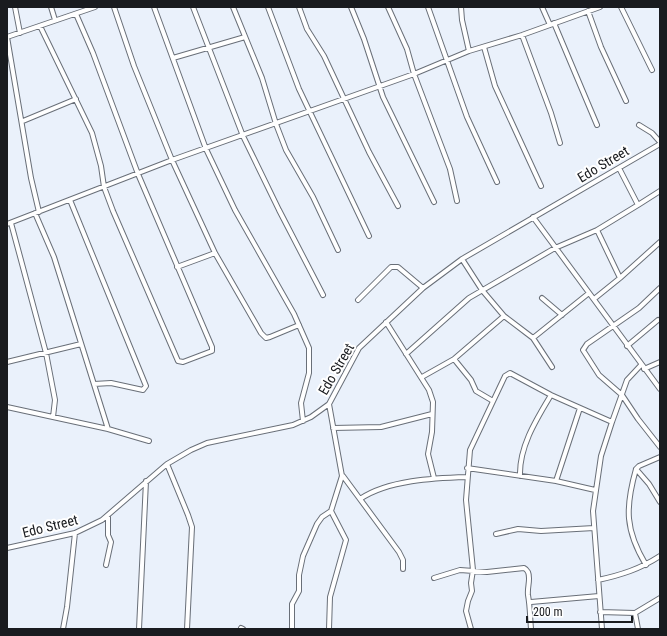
<svg xmlns="http://www.w3.org/2000/svg" width="667" height="636" viewBox="0 0 667 636" font-family="'Roboto Condensed',sans-serif">
	<rect width="100%" height="100%" fill="#eaf1fb"/>
	<g fill="none" stroke-linecap="round" stroke-linejoin="round">
		<defs>
			<path id="minor" d="M15 7 20 33
				M51 7 55 20
				M114 7 134 66 172 160 215 253 261 333 266 338 270 337 299 325
				M154 7 206 149 235 210 294 314 309 348V373L301 403 303 421
				M193 7 243 136 279 210 323 295
				M233 7 262 78 276 124 286 150 313 197 338 250
				M268 7 299 89 369 236
				M299 7 307 29 324 56 369 152 398 206
				M351 7 364 39 383 97 434 202
				M388 7 407 49 414 74 450 169 457 201
				M428 7 467 117 497 182
				M461 7 462 20 469 51
				M542 7 550 25
				M621 7 652 70
				M588 11 601 47 626 101
				M554 23 597 125
				M40 26 92 133 101 166 104 187 113 211 178 361 183 362 212 351V347L138 174 93 53 76 14
				M522 35 551 113 560 143
				M7 37 31 178 39 212
				M7 37 95 7
				M484 47 495 86 541 186
				M173 58 245 37
				M23 121 76 99
				M639 125 652 133 660 142
				M70 200 146 386 143 390 111 383 94 384
				M638 205 660 191
				M35 213 54 257 108 429
				M533 217 660 389
				M11 223 46 353 55 400 53 417
				M7 224 172 160 414 74 469 51 522 35 600 7
				M597 230 620 278
				M462 259 482 290 504 316 533 338 552 367
				M177 267 215 253
				M660 288 639 308 587 344 583 350 599 375 622 395 638 419 660 447
				M542 298 562 315
				M594 299 620 278 660 242
				M358 300 391 267H398L423 288
				M386 322 429 390 433 402 432 432 428 454 434 478
				M533 338 589 293
				M627 346 658 320
				M406 354 469 298 555 248 597 230 638 205 619 168
				M454 359 471 380 476 391 493 401
				M7 362 81 344
				M644 369 660 362
				M422 377 454 359 504 316
				M329 404 342 476 331 511 346 540 330 597 329 629
				M7 407 108 429 149 441
				M612 422 627 380 641 365
				M333 428 381 427 432 414
				M167 464 188 515 192 527 187 629
				M467 468 556 481 595 490
				M636 469 649 484 660 502
				M343 476 399 552 403 560V569
				M520 476C519 447 536 420 551 395
				M556 481 580 408
				M360 499C388 480 434 478 467 477
				M496 534 518 529 541 531 594 528
				M7 548 75 533 102 520 167 464 191 450 207 443 293 425 311 417 329 404 359 348 423 288 462 259 660 144
				M106 565 111 542 108 535V517
				M646 565C625 530 625 508 636 469L639 466 660 457
				M434 578 460 570 487 572 524 568C526 569 527 570 528 572 531 579 527 587 528 595 530 606 530 617 531 629
				M598 580C621 575 640 569 660 556
				M531 602 599 596
				M600 612 635 613 638 629
				M635 613 660 598
				M241 628 243 629
				M63 629 67 607 75 533
				M139 629 146 481
				M292 629V604L299 591V575L303 556 317 524 322 517 331 511
				M471 629 466 611 468 601 472 591 471 583 473 570 466 500 470 450 505 376 510 373 551 395 612 422 601 456 593 511 602 629"/>
		</defs>
		<use href="#minor" stroke="#696f78" stroke-width="6"/>
		<use href="#minor" stroke="#fff" stroke-width="4"/>
	</g>
	<g text-anchor="middle" dominant-baseline="central" stroke-width="4" stroke-linejoin="round" paint-order="stroke">
		<g font-size="14" fill="#191b1f" stroke="#fff">
			<text transform="translate(603 164) rotate(-31)">Edo Street</text>
			<text transform="translate(336 369) rotate(-60)">Edo Street</text>
			<text transform="translate(50 526) rotate(-14)">Edo Street</text>
		</g>
	</g>
	<rect width="667" height="636" fill="none" stroke="#191b1f" stroke-width="16"/>
	<path d="M527 616v6h105v-6" fill="none" stroke="#191b1f" stroke-width="2"/>
	<text x="533" y="616" font-size="12" fill="#191b1f" stroke="#ffffff" stroke-width="3" paint-order="stroke">200 m</text>
</svg>
